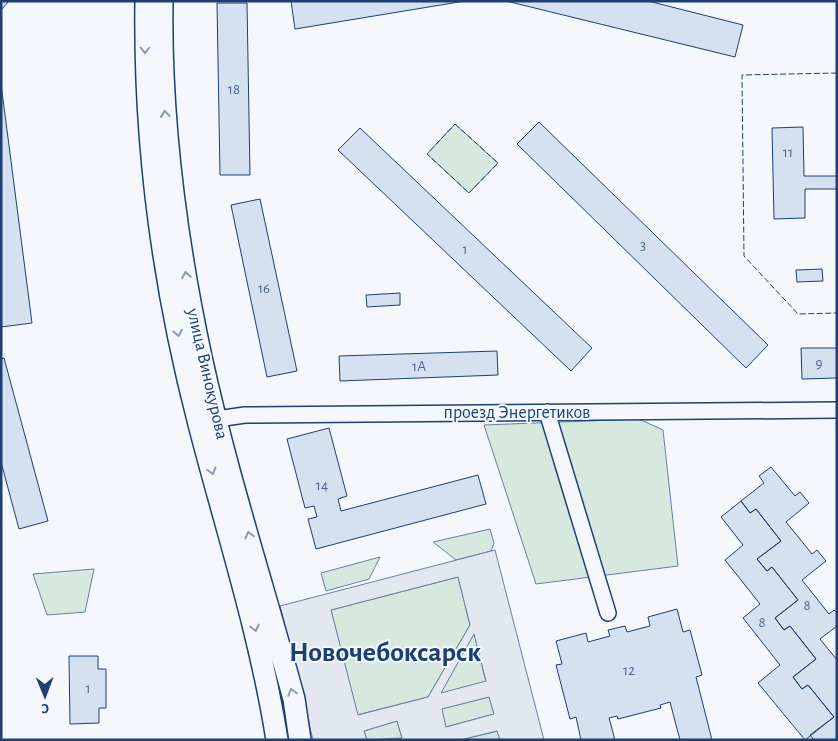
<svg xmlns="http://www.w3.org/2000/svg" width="838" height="741" viewBox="0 0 838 741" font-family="'Alegreya Sans',sans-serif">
	<rect width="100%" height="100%" fill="#f4f7fb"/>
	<path fill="#d7e8df" stroke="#687fa3" d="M455 124 498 163 469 193 427 154Z
		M639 419 663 430 678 566 536 584 484 425Z
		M490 529 494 543 491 551 456 560 433 542Z
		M380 557 369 579 326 591 321 573Z
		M94 569 85 612 47 615 33 574Z
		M458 577 470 625 428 697 357 715 331 610Z
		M474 633 486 682 440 694Z
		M489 697 494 714 446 727 441 709Z
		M397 721 402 738 367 740 364 731Z
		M498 731 500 740H460Z"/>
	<path fill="#e3e8f0" stroke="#687fa3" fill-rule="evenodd" d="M495 550 544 740H500L497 731 460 740H396L402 738 397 721 364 731 367 740H313L280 606ZM458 577 470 625 428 697 358 715 331 610ZM474 634 486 681 441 693ZM489 697 494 714 446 727 442 709Z"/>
	<path fill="#d5e0f0" stroke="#1d3f73" d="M1 1H9L1 10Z
		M291 1H465L295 29Z
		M506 1H648L743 25 735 57Z
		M217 3H247L250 175H220Z
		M1 84 32 323 1 327Z
		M539 122 768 345 746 368 517 144Z
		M803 127 804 176H837V189H805V218L774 219 772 128Z
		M360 128 592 348 571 371 338 150Z
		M260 199 297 371 267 377 231 205Z
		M822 269 823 281 797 282 796 270Z
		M400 293V305L367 307 366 295Z
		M801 348H837V378L802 379Z
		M497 351 498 375 340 381 339 356Z
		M4 358 48 521 19 529 1 462V359Z
		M329 428 347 496 338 499 341 511 478 475 486 504 316 549 308 519 317 517 314 506 305 508 287 439Z
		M771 467 795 496 800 492 809 503 786 522 812 554 817 550 826 561 802 580 829 614 834 610 837 613V626L820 639 837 660V740H814L810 735 834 717 808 685 802 689 793 677 816 659 790 626 784 630 775 618 798 600 772 567 767 571 757 559 781 541 756 509 750 513 741 501 764 483 759 476Z
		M741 501 750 513 756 509 781 541 757 559 767 571 772 567 798 600 775 618 784 630 790 626 816 659 793 677 802 689 808 685 834 717 805 740 758 683 780 665 743 618 760 604 725 560 743 545 721 517Z
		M677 609 683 632 690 630 702 675 696 677 712 740H680L670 702 660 705 661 708 618 719 617 716 609 718 615 740H581L576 717 570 719 556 665 562 664 556 641 586 633 588 642 610 636 608 630 625 626 627 632 650 626 648 617Z
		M69 656H98V669H106V708H99V723L70 724Z"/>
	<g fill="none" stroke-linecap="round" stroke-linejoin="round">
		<defs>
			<path id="street" d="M547 412 608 613
				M217 419 245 415 837 410"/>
			<path id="secondary" d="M146 1C144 144 163 286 199 424 226 529 260 632 277 740
				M162 1C160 121 176 240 201 357 226 472 263 585 294 699L300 740"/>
		</defs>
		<use href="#street" stroke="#1d3f73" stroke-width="18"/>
		<use href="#secondary" stroke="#1d3f73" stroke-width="24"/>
		<use href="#street" stroke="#f4f7fb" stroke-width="15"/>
		<use href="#secondary" stroke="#f4f7fb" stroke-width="21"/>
		<path stroke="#1d3f73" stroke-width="1" stroke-dasharray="6 2.5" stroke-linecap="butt" d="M837 73 742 75 744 256 798 314 837 313
			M455 124 498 163 469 193 427 154Z"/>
	</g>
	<defs><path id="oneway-chevron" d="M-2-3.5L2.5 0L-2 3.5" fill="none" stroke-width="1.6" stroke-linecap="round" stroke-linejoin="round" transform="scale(1.25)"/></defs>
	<g stroke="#889bb7">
		<use href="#oneway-chevron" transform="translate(145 50) rotate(90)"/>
		<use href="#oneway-chevron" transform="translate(165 114) rotate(-95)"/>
		<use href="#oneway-chevron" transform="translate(186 275) rotate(-99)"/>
		<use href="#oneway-chevron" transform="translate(178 333) rotate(79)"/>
		<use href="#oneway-chevron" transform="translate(212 471) rotate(74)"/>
		<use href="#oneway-chevron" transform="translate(249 535) rotate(-105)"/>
		<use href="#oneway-chevron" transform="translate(255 628) rotate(77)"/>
		<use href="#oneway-chevron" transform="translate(292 692) rotate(-105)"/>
	</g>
	<g text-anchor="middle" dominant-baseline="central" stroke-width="4" stroke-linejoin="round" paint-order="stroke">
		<g font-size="15" fill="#4b6792">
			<text x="234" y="89">18</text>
			<text x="788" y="152">11</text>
			<text x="643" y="245">3</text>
			<text x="465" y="249">1</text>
			<text x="264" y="288">16</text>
			<text x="819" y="363">9</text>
			<text x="419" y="366">1А</text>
			<text x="322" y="485">14</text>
			<text x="807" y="605">8</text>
			<text x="762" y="622">8</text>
			<text x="629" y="670">12</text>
			<text x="88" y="688">1</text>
		</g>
		<g font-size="18" fill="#1d3f73" stroke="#f4f7fb">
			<text transform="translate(207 374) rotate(77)">улица Винокурова</text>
			<text x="517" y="413">проезд Энергетиков</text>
		</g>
		<g font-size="28" font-weight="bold" fill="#1d3f73" stroke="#f4f7fb">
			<text x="385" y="653">Новочебоксарск</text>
		</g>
	</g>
	<rect width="838" height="741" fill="none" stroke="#1d3f73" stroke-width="5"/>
	<g transform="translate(45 696) rotate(179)" stroke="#f4f7fb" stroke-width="4" paint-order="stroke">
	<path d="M0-4L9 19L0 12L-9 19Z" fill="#1d3f73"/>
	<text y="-8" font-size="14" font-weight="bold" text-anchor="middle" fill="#1d3f73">С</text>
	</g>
</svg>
